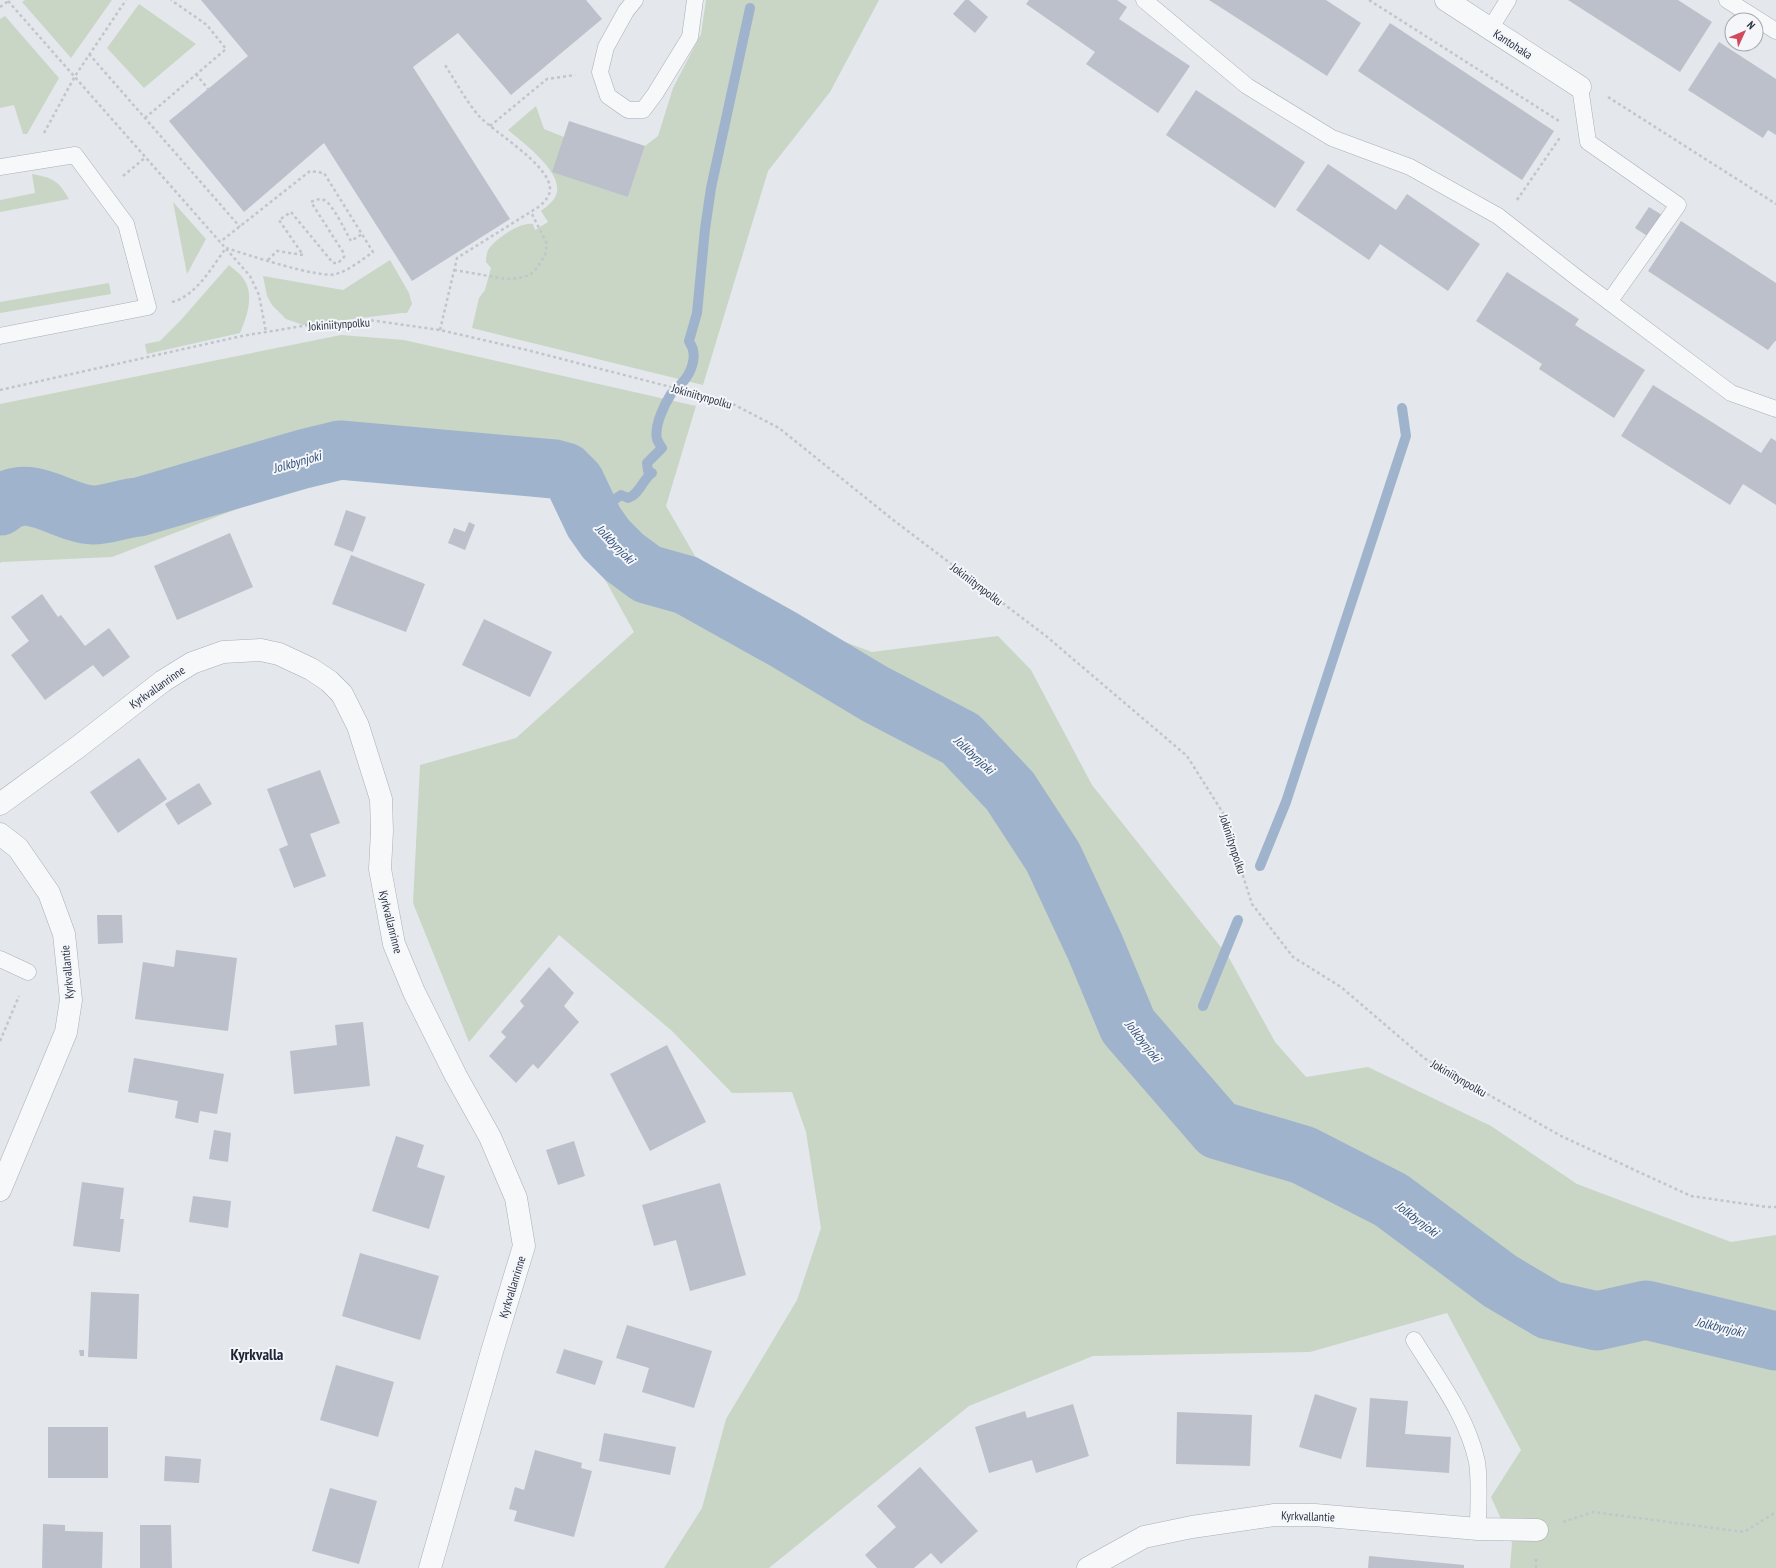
<svg xmlns="http://www.w3.org/2000/svg" width="1776" height="1568" viewBox="0 0 1776 1568" font-family="'PT Sans Narrow',sans-serif">
	<rect width="100%" height="100%" fill="#e4e7ec"/>
	<path fill="#c9d6c5" d="M25 0H112L71 58 22 2Z
		M706 0H879L830 92 768 171 703 385 472 328 479 298 485 290 491 268 486 262C486 256 487 249 492 245 499 237 522 221 533 224L535 230 548 222 541 211C547 206 555 201 557 192 561 170 522 142 508 130L536 106 544 129 564 137 628 197 645 146 658 136 673 88 701 34Z
		M139 4 196 44 144 88 107 48Z
		M5 16 59 78 27 134H23L14 105 0 108V19Z
		M32 174C53 178 58 180 69 199L0 212V200L35 193Z
		M173 202 206 239 187 274Z
		M390 260 409 293 412 304 407 313H402L303 325 286 319 272 305 267 296 263 276 343 290Z
		M229 265C233 269 240 273 243 278 255 295 247 316 240 333L147 354 145 344 160 341 181 320Z
		M109 283 111 294 0 313V302Z
		M341 335 404 340 696 406 666 506 709 580 796 624 872 652 998 636 1031 670 1092 785 1228 956 1275 1042 1306 1077 1368 1067 1491 1126 1577 1184 1731 1242 1776 1235V1568H1510L1512 1543 1491 1497 1521 1450 1447 1313 1310 1352 1093 1356 969 1406 769 1568H664L702 1508 726 1419 797 1300 821 1228 806 1132 792 1092 732 1093 672 1031 559 935 469 1042 413 903 420 765 516 738 634 632 557 493 349 466 112 557 2 562 0 563V404Z"/>
	<g fill="none" stroke-linecap="round" stroke-linejoin="round">
		<path stroke="#9fb4cc" stroke-width="10" d="M681 384C689 376 696 362 693 350 693 348 690 344 689 341L697 313 705 229 711 188 750 8
			M594 522 614 500 621 495 628 498C640 494 642 480 652 473L648 471 647 463 662 448C660 445 658 442 657 439 654 426 664 405 671 394
			M1260 866 1286 802 1406 436 1402 408
			M1203 1006 1238 920"/>
		<path stroke="#9fb4cc" stroke-width="59" d="M0 506C28 480 62 514 93 515 108 515 123 508 139 507L303 459 340 450 554 469 565 472 575 482 594 522 606 539 624 557 647 574 686 585 783 639 875 694 961 739 1010 791 1053 857 1095 947 1128 1026 1218 1130 1303 1155 1391 1200 1500 1281 1549 1310 1597 1321 1646 1310 1776 1341"/>
	</g>
	<path fill="#bbc0ca" d="M201 0H586L602 19 511 95 458 33 413 67 510 219 412 281 324 143 244 212 169 121 248 56Z
		M965 0H969L988 17 975 33 953 14Z
		M1029 0H1117L1127 7 1119 19 1190 66 1158 113 1086 64 1095 52 1026 4Z
		M1209 0H1326L1361 23 1327 76Z
		M1568 0H1678L1712 22 1680 72Z
		M1390 23 1554 131 1522 180 1358 71Z
		M1719 42 1776 79V135L1768 130 1763 138 1688 90Z
		M1196 90 1305 162 1275 208 1166 135Z
		M569 121 645 146 628 197 552 172Z
		M1328 164 1396 210 1407 194 1480 244 1448 291 1380 244 1369 260 1296 210Z
		M1649 207 1662 215 1649 237 1635 228Z
		M1681 221 1776 283V341H1775L1768 350 1648 271Z
		M1507 272 1579 319 1575 325 1645 370 1614 418 1539 369 1542 364 1476 321Z
		M1653 385 1761 453 1771 438 1776 441V505L1743 484 1730 505 1621 436Z
		M346 510 366 517 353 552 334 545Z
		M469 522 475 525 465 550 448 543 454 528 465 532Z
		M230 533 253 587 177 620 154 566Z
		M351 555 425 584 406 632 332 604Z
		M42 594 58 617 61 615 85 646 109 628 130 657 103 677 93 665 45 700 11 655 29 641 11 617Z
		M484 619 552 652 530 697 462 665Z
		M139 758 167 799 118 833 90 792Z
		M320 770 340 823 310 834 326 876 294 888 279 849 288 845 267 789Z
		M199 783 212 804 178 825 165 804Z
		M97 915H122L123 943 98 944Z
		M176 950 237 958 228 1031 135 1019 143 962 174 967Z
		M549 967 574 993 564 1006 579 1022 538 1069 533 1064 516 1083 489 1056 506 1037 501 1032 524 1006 520 1001Z
		M363 1022 370 1086 294 1094 290 1051 337 1045 335 1025Z
		M667 1045 706 1122 650 1151 610 1074Z
		M134 1058 224 1074 217 1114 200 1111 198 1123 175 1118 178 1101 128 1092Z
		M214 1130 231 1133 228 1162 209 1159Z
		M396 1136 424 1145 417 1167 445 1176 429 1229 372 1211Z
		M574 1141 585 1176 558 1185 546 1150Z
		M82 1182 124 1188 120 1219H124L120 1252 73 1246Z
		M720 1183 746 1275 690 1291 676 1240 654 1246 642 1205Z
		M193 1196 231 1201 228 1228 189 1222Z
		M360 1253 439 1276 420 1340 342 1316Z
		M91 1292 139 1294 137 1359 88 1357Z
		M627 1325 712 1351 694 1408 642 1392 649 1368 616 1358Z
		M564 1349 603 1361 595 1385 556 1373Z
		M79 1350H84V1356H80Z
		M336 1365 394 1382 378 1437 320 1420Z
		M1315 1394 1357 1408 1341 1459 1299 1447Z
		M1370 1398 1408 1401 1405 1434 1451 1437 1449 1473 1366 1467Z
		M1073 1404 1089 1456 1036 1473 1032 1460 989 1473 975 1427 1025 1411 1027 1418Z
		M1177 1412 1252 1415 1250 1466 1176 1464Z
		M48 1427H108V1478H48Z
		M604 1433 676 1447 670 1475 599 1461Z
		M535 1450 582 1463 581 1468 592 1471 574 1537 514 1521 517 1511 509 1509 515 1487 524 1490Z
		M165 1456 201 1459 199 1483 164 1481Z
		M920 1467 978 1531 941 1564 931 1553 914 1568H877L865 1555 896 1527 877 1506Z
		M330 1488 377 1501 359 1564 312 1551Z
		M43 1524 65 1525V1531L103 1532 102 1568H42Z
		M140 1525H171L172 1568H140Z
		M1369 1556 1464 1565V1568H1368Z"/>
	<g fill="none" stroke-linecap="round" stroke-linejoin="round">
		<defs>
			<path id="lane" d="M635 0 626 11 606 47 600 72 608 96 628 110H643L655 94 690 37 695 0
				M1144 0 1247 86 1332 138 1410 167 1498 216 1576 277 1731 393 1776 409
				M1727 0 1776 31
				M1490 29 1508 0
				M1580 87 1588 142 1678 205 1609 302
				M0 167 75 155 126 224 148 307 0 336
				M0 959 28 972
				M1414 1340C1438 1379 1467 1416 1477 1462 1480 1480 1478 1509 1478 1529"/>
			<path id="street" d="M1446 0 1580 87
				M0 804 78 747 163 681 192 663 223 652 261 650 279 654 311 669 329 681 342 694 358 726 381 799 382 831 380 869 394 944 414 992 456 1076 490 1137 516 1198 524 1246 493 1348 430 1568
				M0 834 18 848 49 893 64 934 71 1000 66 1032 59 1049 0 1190
				M1088 1568 1144 1537 1192 1527 1274 1515H1315L1478 1529 1537 1530"/>
		</defs>
		<use href="#lane" stroke="#a9aeb7" stroke-width="17"/>
		<use href="#street" stroke="#a9aeb7" stroke-width="23"/>
		<path stroke="#c2c5cb" stroke-width="2.5" stroke-dasharray="3 3" stroke-linecap="butt" d="M1369 0 1559 121
			M8 1 250 276 259 295 266 332
			M0 7 10 0
			M89 54 240 227
			M196 74 208 89
			M1608 97 1776 204
			M145 118 226 49 207 25 171 0
			M490 126 547 79 575 75
			M44 133 75 76 126 0
			M123 176 146 157
			M1517 200 1561 136
			M268 260 277 251 303 255 279 220 291 212 333 263H338L344 257 343 252 311 202C315 200 319 198 324 200 333 204 345 231 351 241L362 234
			M454 270 506 279 519 278 530 275 537 268 545 255 547 244 531 212
			M172 302C196 296 212 267 226 248 246 254 319 279 336 274 350 270 361 260 373 252L324 173 310 171 220 242
			M440 330 457 258 540 206C545 201 550 196 550 189 550 165 495 133 479 116 466 101 456 82 445 65
			M0 390 242 336 308 325 369 320 440 330 531 351 729 402 779 428 892 519 1046 636 1187 756 1223 813 1252 904 1293 957 1341 987 1424 1058 1561 1136 1691 1196 1767 1207H1776
			M0 1041 19 996
			M1563 1522 1593 1512 1744 1532 1776 1512
			M1536 1568V1558"/>
		<use href="#lane" stroke="#f7f8fa" stroke-width="16"/>
		<use href="#street" stroke="#f7f8fa" stroke-width="22"/>
	</g>
	<g text-anchor="middle" dominant-baseline="central" stroke-width="4" stroke-linejoin="round" paint-order="stroke">
		<g font-size="12" fill="#2b3445" stroke="#f4f6f9">
			<text transform="translate(1513 44) rotate(33)">Kantohaka</text>
			<text transform="translate(339 324) rotate(-4)">Jokiniitynpolku</text>
			<text transform="translate(702 396) rotate(16)">Jokiniitynpolku</text>
			<text transform="translate(977 584) rotate(37)">Jokiniitynpolku</text>
			<text transform="translate(157 687) rotate(-35)">Kyrkvallanrinne</text>
			<text transform="translate(1233 844) rotate(72)">Jokiniitynpolku</text>
			<text transform="translate(391 922) rotate(76)">Kyrkvallanrinne</text>
			<text transform="translate(67 972) rotate(-95)">Kyrkvallantie</text>
			<text transform="translate(1459 1078) rotate(30)">Jokiniitynpolku</text>
			<text transform="translate(512 1287) rotate(-73)">Kyrkvallanrinne</text>
			<text transform="translate(1308 1516) rotate(2)">Kyrkvallantie</text>
		</g>
		<g font-size="13" font-style="italic" fill="#34527a" stroke="#f4f6f9">
			<text transform="translate(297 462) rotate(-16)">Jolkbynjoki</text>
			<text transform="translate(615 544) rotate(46)">Jolkbynjoki</text>
			<text transform="translate(974 755) rotate(43)">Jolkbynjoki</text>
			<text transform="translate(1143 1041) rotate(52)">Jolkbynjoki</text>
			<text transform="translate(1417 1219) rotate(37)">Jolkbynjoki</text>
			<text transform="translate(1720 1327) rotate(13)">Jolkbynjoki</text>
		</g>
		<g font-size="16" font-weight="bold" fill="#1d2536" stroke="#f4f6f9">
			<text x="257" y="1354">Kyrkvalla</text>
		</g>
	</g>
	<g transform="translate(1744 32) rotate(46)"><circle r="19" fill="#f4f6f9" stroke="#a4a8b1"/>
	<path d="M0-3L7 15L0 10L-7 15Z" fill="#d1495b"/>
	<text y="-6" font-size="11" font-weight="bold" text-anchor="middle" fill="#2b3445">N</text>
	</g>
</svg>
